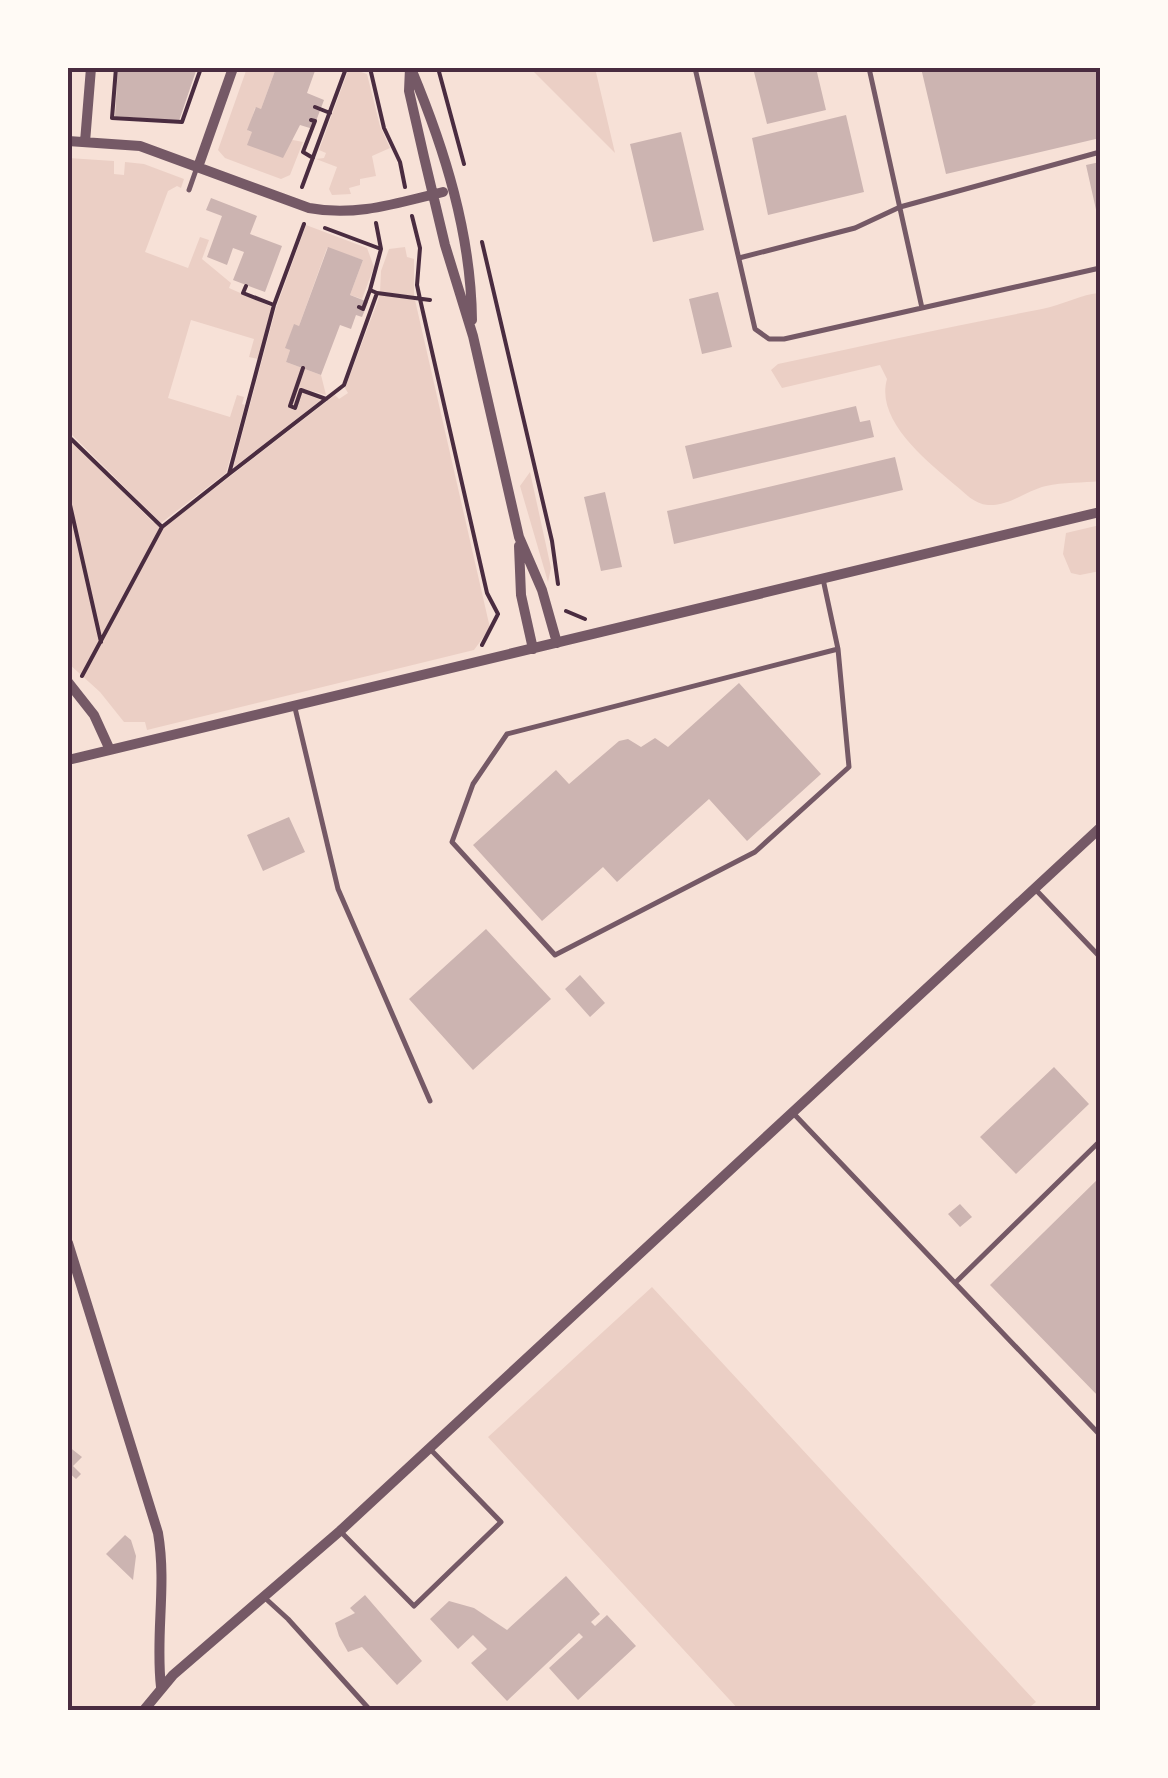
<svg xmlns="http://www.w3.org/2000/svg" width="1168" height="1778" viewBox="0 0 1168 1778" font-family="'PT Sans',sans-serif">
	<rect width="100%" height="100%" fill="#f7e1d7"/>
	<path fill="#ebcfc5" d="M247 68H276L261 109 255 108 248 131 303 142 290 175 281 179 225 158 218 150Z
		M349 68 367 74 380 126 390 148 372 156 376 176 360 179V185L349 188 351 194 332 195 329 189 337 167 316 159 324 158 326 153 319 150Z
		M530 68H595L615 153Z
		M68 158 114 161V174L124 175 125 162 144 164 184 179 181 188 177 186 168 191 145 252 188 268 200 237 209 240 202 259 231 283 229 288 272 307 258 359 249 357 254 339 191 320 168 398 230 417 237 395 244 397 242 404 245 405 226 473 161 523 68 431Z
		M306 225 367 248 374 267 362 299 350 295 363 260 327 248 299 326 294 325 286 347 290 350 286 362 321 375 326 395 304 389 303 393 321 400 233 468 276 308Z
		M405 247 407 257 414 259V296L380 292 381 271 389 249Z
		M1100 293V481C1083 483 1063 482 1046 486 1025 491 1010 506 988 505 974 504 965 493 955 485 927 461 875 421 887 379L880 365 782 388 771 370 778 364C866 345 953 326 1042 309 1062 305 1082 294 1100 293Z
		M380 295 415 300 490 628 474 650 147 730 145 722H124L100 692 68 663V438L153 522 166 526 335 395 339 399 348 393 345 388Z
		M530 472 551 568 548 582 520 486Z
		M1100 525V571L1080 575 1071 573 1063 554 1066 533Z
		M652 1287 1036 1702 1026 1710H739L488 1437Z"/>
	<path fill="#ccb4b1" d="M118 68H197L179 121 115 116Z
		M276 68H316L307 93 324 100 313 129 300 125 283 158 247 145 252 132 247 130 256 107 261 109Z
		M753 68H816L826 110 767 124Z
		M921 68H1100V138L946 174Z
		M846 115 864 192 768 215 752 138Z
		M681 132 704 230 653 242 630 144Z
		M1100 162V223H1099L1086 165Z
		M211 198 257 216 250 234 282 246 265 292 233 280 244 252 233 248 227 265 207 257 222 216 206 210Z
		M328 247 363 260 350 295 368 302 362 317 356 315 351 329 340 325 321 375 286 362 290 350 285 348 294 324 299 326Z
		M718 292 732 347 702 354 689 299Z
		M856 406 860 422 870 420 874 437 693 479 685 446Z
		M895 457 903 490 674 544 667 511Z
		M605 492 622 567 601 571 584 497Z
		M739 683 821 774 747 841 709 799 617 882 603 867 542 921 473 845 556 770 569 784 619 741 628 739 641 747 655 738 668 747Z
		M289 817 305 852 263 871 247 835Z
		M486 929 551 999 473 1070 409 999Z
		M580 975 605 1003 590 1017 565 989Z
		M1054 1067 1089 1104 1016 1174 980 1137Z
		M1100 1177V1398L990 1285Z
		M960 1204 972 1217 960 1227 948 1214Z
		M68 1446 82 1457 73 1466 81 1474 76 1479 68 1472Z
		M125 1535 131 1540 136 1556 133 1580 106 1554Z
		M566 1576 600 1614 591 1622 595 1626 607 1615 636 1646 578 1700 549 1668 583 1637 579 1633 507 1701 471 1663 487 1649 473 1635 458 1649 430 1619 449 1601 474 1608 507 1630Z
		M365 1595 422 1661 397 1685 362 1647 348 1652 339 1636 335 1623 355 1613 350 1608Z"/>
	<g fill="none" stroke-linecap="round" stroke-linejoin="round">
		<path stroke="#4a2c40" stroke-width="4" d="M116 68 112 118 182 122 201 68
			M370 68 384 128 400 162 405 187
			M438 68 464 164
			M315 107 330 113
			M311 120 315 121 303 152 313 158
			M302 187 345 71 343 68
			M412 216 420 248 417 285 420 299 487 593 498 614
			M304 224 274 305 229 474 344 385 377 293 370 290 381 249 376 223
			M325 228 381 249
			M482 242 552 541 558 584
			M246 286 243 293 274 305
			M377 293 430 300
			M359 307 363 309 370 290
			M303 368 290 406 295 408 301 390 326 399
			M68 436 161 526
			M68 496 101 642
			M566 611 585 619
			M482 645 498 614
			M82 676 162 527 229 474"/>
		<path stroke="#755966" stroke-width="5" d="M695 68 755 329 769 339H784L1100 268
			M869 68 922 308
			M189 190 196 170
			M739 258 855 228 900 207 1100 152
			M823 579 838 649 507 734 473 784 452 842 555 955 755 852 849 767 838 649
			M295 708 338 889 430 1101
			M1036 890 1100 957
			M794 1114 955 1283 1100 1141
			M955 1283 1100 1435
			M342 1533 414 1606 501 1522 431 1450
			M265 1598 288 1619 370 1710"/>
		<path stroke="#755966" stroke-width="10" d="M410 68 409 91 424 157 445 245 473 336 519 537 542 590 557 643
			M412 71C445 150 471 234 472 320
			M68 141 140 146 309 208C356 217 397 203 443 192
			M85 142 91 68
			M198 167 233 68
			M519 546 521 595 533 649
			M68 682 94 715 110 750
			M68 760 1100 512
			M68 1243 158 1533C167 1586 155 1635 161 1687
			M144 1710 173 1675 340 1531 1100 828"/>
	</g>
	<rect width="1168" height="1778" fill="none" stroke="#fffaf5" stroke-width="140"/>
	<rect x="70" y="70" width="1028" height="1638" fill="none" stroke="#4a2c40" stroke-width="4"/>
</svg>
